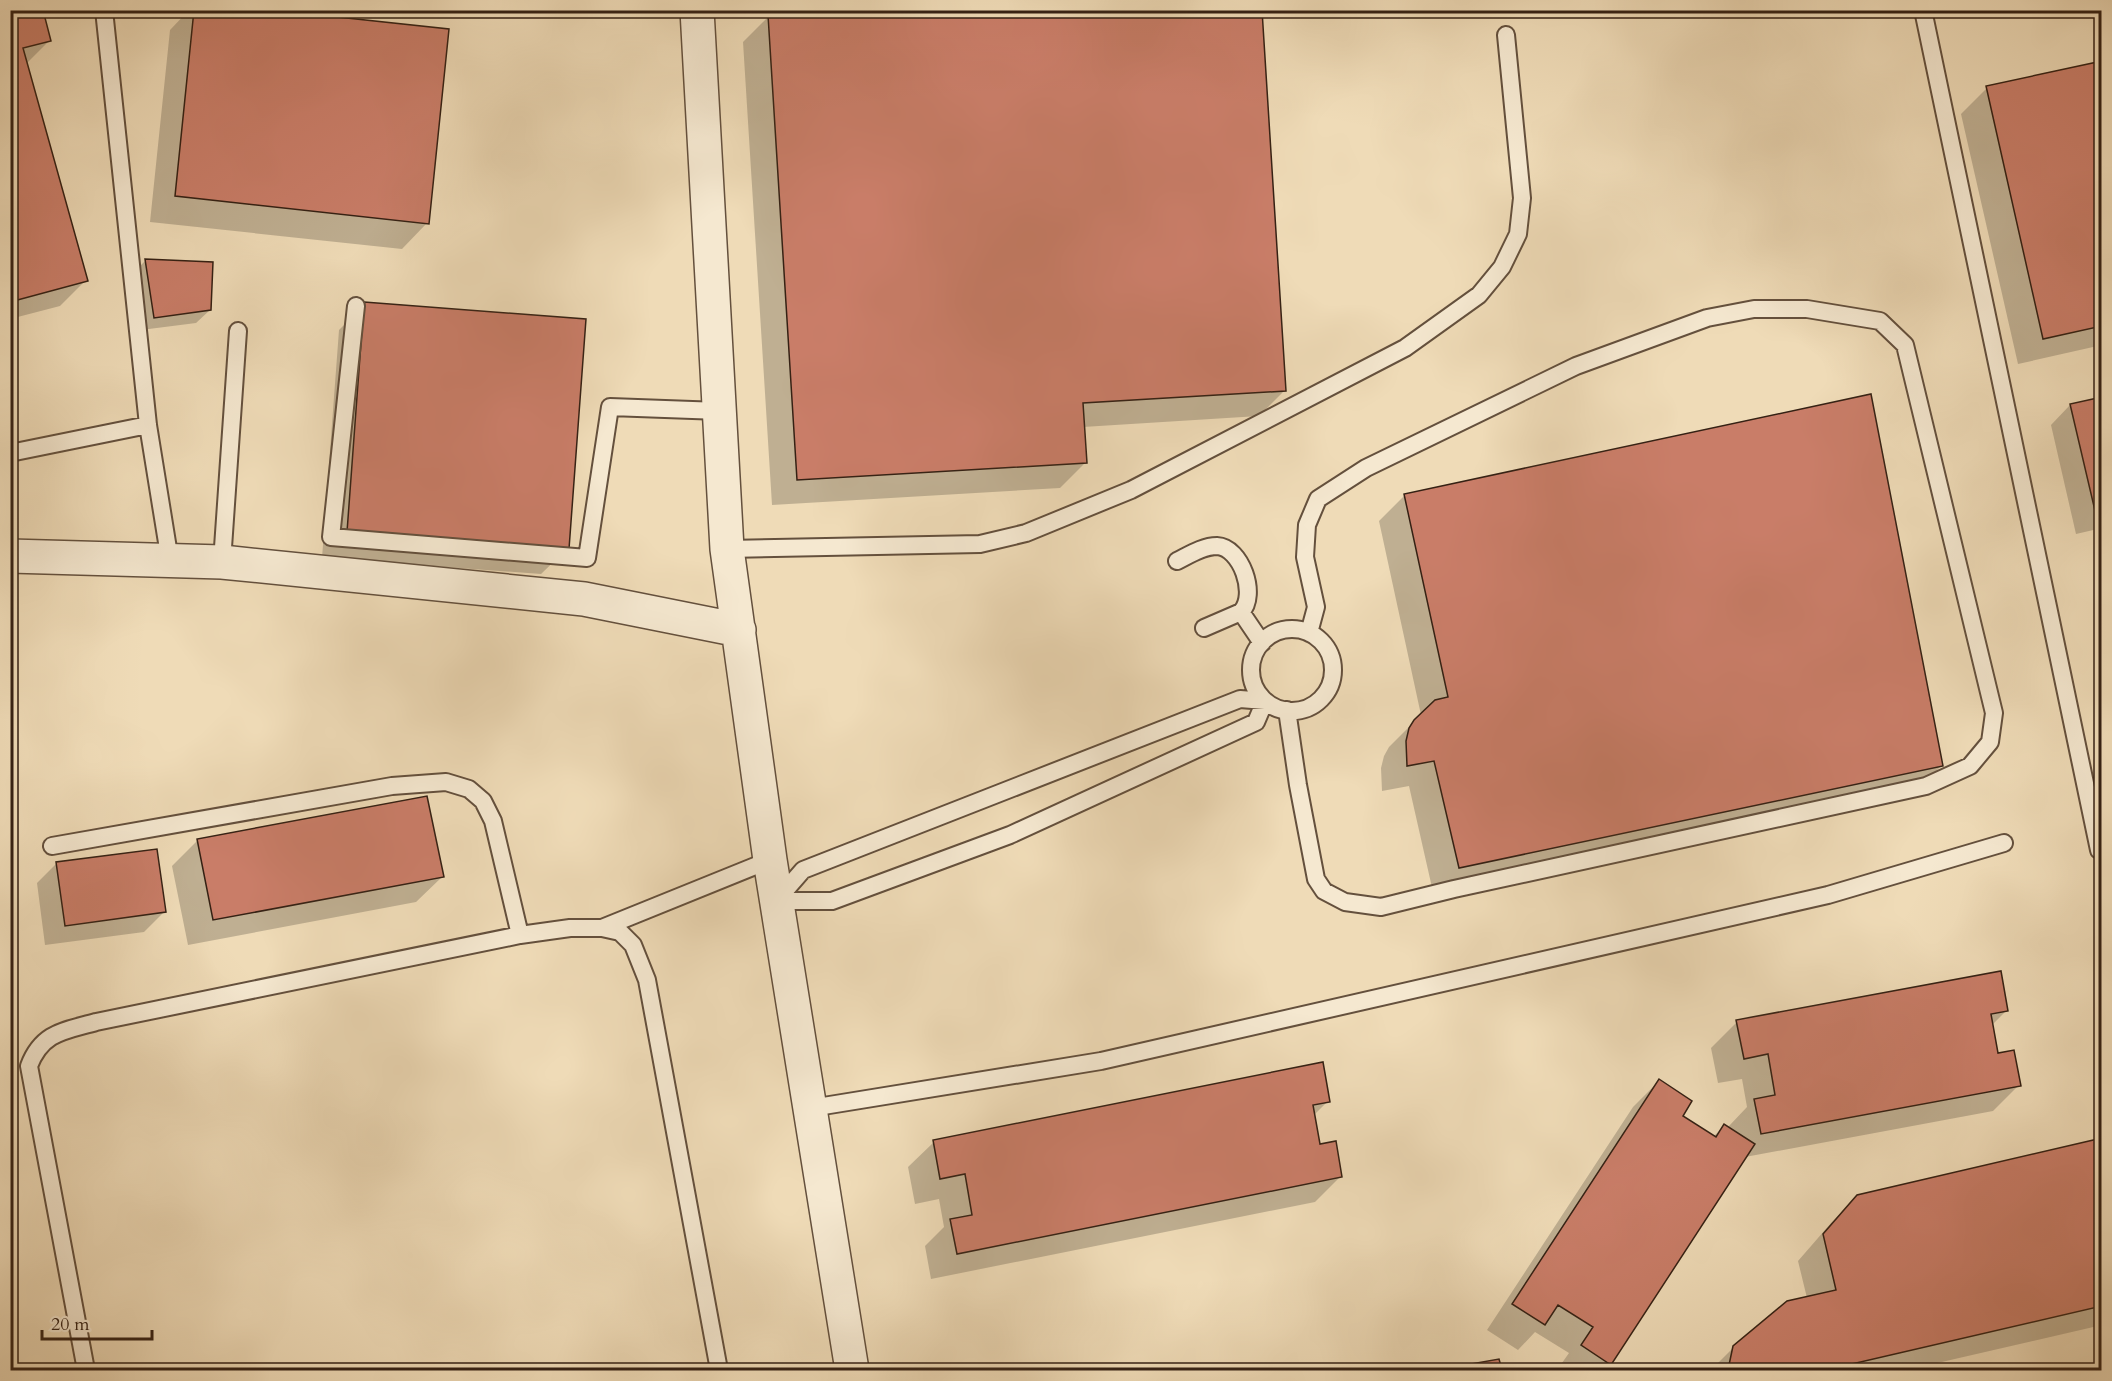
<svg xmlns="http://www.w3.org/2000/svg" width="2112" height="1381" viewBox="0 0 2112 1381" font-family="Cardo,serif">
	<rect width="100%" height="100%" fill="#efdbb7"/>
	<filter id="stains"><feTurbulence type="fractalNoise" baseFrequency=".00333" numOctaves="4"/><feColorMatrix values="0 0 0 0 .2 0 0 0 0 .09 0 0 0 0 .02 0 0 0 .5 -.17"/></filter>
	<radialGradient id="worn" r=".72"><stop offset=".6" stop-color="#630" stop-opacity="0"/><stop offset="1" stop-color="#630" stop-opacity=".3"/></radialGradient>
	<path fill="#0003" d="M10 10 50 40 26 64 86 280 60 306 10 319Z
		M189 10H257L427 223 402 249 150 222 170 30Z
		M769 16 1285 390 1259 416 1083 427 1086 462 1060 488 772 505 743 42Z
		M2102 62V345L2018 364 1961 114 1987 88Z
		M146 260 210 310 196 323 141 330 133 273Z
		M365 304 567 549 541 574 322 558 339 330Z
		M1869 396 1941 766 1916 792 1433 892 1409 786 1382 791 1381 768 1384 756 1389 747 1421 715 1379 521 1404 496Z
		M2102 399V528L2076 534 2051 425 2070 405Z
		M198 840 442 877 416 902 188 945 172 866Z
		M57 863 164 912 144 932 45 945 37 883Z
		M2007 1010 1992 1025 1997 1054 2019 1085 1993 1111 1745 1157 1610 1364 1603 1370H1557L1569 1353 1535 1332 1518 1350 1487 1330 1633 1107 1659 1081 1680 1116 1713 1137 1724 1126 1729 1129V1126L1747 1107 1742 1079 1718 1083 1711 1048 1737 1022Z
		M1328 1101 1313 1116 1319 1145 1341 1176 1315 1202 931 1279 925 1246 944 1227 939 1199 915 1204 908 1167 934 1142Z
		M2102 1140V1325L1907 1370H1711L1734 1347 1807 1298 1798 1261 1831 1223 1857 1197Z
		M1498 1361 1500 1370H1445Z"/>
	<path fill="#c97d68" stroke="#352114" stroke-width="1.5" d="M10 10H43L51 41 23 48 88 281 10 302Z
		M194 10H272L449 29 429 224 175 196Z
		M836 10H1262L1286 391 1083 403 1087 463 797 480 768 15Z
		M2102 61V326L2043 339 1986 86Z
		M145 259 213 262 211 310 154 318Z
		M364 302 586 319 569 549 347 532Z
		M1871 394 1943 766 1459 868 1434 761 1407 766 1406 741 1409 728 1414 720 1435 700 1448 697 1404 494Z
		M2102 397V514L2096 515 2070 404Z
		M427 796 444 877 213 920 197 839Z
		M157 849 166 912 65 926 56 862Z
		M2001 971 2008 1011 1991 1014 1998 1053 2014 1050 2021 1086 1761 1134 1754 1099 1775 1095 1768 1054 1744 1059 1736 1020Z
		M1323 1062 1330 1102 1313 1105 1320 1144 1336 1141 1342 1177 957 1254 950 1219 972 1215 965 1174 940 1179 933 1140Z
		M1659 1079 1692 1101 1683 1116 1716 1137 1724 1124 1755 1144 1611 1365 1581 1345 1593 1327 1558 1305 1545 1325 1512 1304Z
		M2102 1138V1306L1826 1370H1716L1715 1368 1729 1365 1733 1346 1787 1301 1836 1290 1823 1234 1857 1195Z
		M1499 1359 1502 1370H1437Z"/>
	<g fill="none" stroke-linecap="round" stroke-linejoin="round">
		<defs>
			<path id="lane" d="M104 10 148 425 170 561
				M1923 10 2099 850 2102 851
				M356 306 331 537 587 558 610 407 720 411
				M10 453 148 425
				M727 549 980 544 1026 533 1131 490 1405 348 1479 295 1502 267 1518 234 1522 198 1506 35
				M1177 561C1189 555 1203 546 1217 546 1241 547 1258 595 1241 612
				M222 562 238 331
				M1204 628 1241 612 1262 643
				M1251 670a41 41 0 1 1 82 0a41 41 0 1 1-82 0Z
				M1240 699 1265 701 1256 722 1010 835 832 901H776L803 870Z
				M1287 710 1298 785 1316 879 1324 891 1345 902 1381 907 1454 889 1926 786 1970 766 1990 742 1994 713 1905 345 1880 321 1807 309H1754L1707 318 1576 366 1366 468 1318 499 1307 525 1305 557 1316 607 1309 633
				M52 846 392 786 446 782 469 789 483 801 493 821 520 935
				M602 928 770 860
				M811 1108 1101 1061 1828 895 2004 843
				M86 1370 29 1066C42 1032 64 1031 96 1022L520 935 570 928H602L620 932 633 945 647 980 719 1370"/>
			<path id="street" d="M697 10 727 549 770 860 852 1370
				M10 556 222 562 584 599 739 630"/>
		</defs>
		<use href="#lane" stroke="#64503d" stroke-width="20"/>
		<use href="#street" stroke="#64503d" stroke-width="36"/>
		<use href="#lane" stroke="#f5e8d0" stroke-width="16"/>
		<use href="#street" stroke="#f5e8d0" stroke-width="33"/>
	</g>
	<rect width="2112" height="1381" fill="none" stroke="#efdbb7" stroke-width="36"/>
	<rect x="12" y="12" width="2088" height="1357" fill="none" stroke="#352114" stroke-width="3"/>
	<rect x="18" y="18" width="2076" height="1345" fill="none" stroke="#352114" stroke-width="1.5"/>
	<path d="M42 1330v9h110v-9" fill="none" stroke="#352114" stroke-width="3"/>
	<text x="51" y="1330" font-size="18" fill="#352114" stroke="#f5e8d0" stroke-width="4.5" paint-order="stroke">20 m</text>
	<rect width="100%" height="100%" filter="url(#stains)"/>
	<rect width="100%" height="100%" fill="url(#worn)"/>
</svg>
